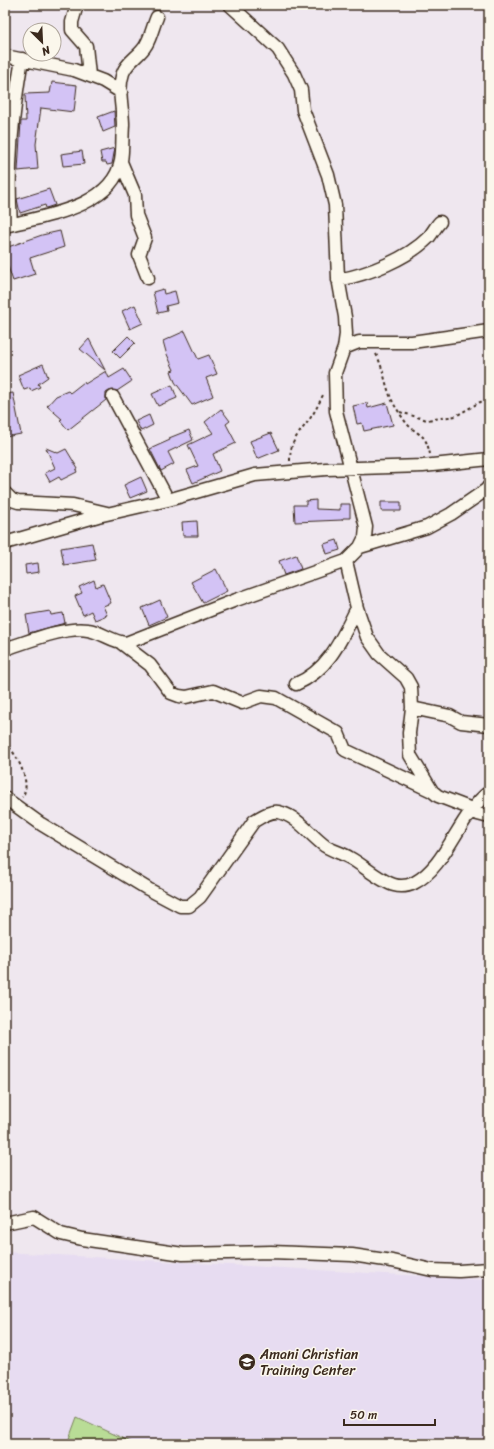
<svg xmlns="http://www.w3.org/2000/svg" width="494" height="1449" viewBox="0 0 494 1449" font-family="Sriracha,sans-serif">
	<rect width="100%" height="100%" fill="#efe7ef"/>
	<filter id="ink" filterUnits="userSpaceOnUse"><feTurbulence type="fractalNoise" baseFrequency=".025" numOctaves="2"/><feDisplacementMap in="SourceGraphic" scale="8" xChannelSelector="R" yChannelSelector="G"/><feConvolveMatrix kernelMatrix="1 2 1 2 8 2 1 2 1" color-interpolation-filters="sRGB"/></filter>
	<g filter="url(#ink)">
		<path fill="#e7dcf1" d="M5 1252 489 1280V1444H5Z"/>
		<path fill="#b9dc96" stroke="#7a835a" d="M77 1417 135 1444H67Z"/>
		<path fill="#d3c3f5" stroke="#3b2a1e" d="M5 78H11L9 94H5Z
			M52 82 77 85 74 112 41 108 36 144 38 169 18 171 21 121H26L25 94 50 93Z
			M114 111 115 127 103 132 98 117Z
			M115 148 112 164 107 165 106 162H102L100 152Z
			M82 151 84 164 63 166 61 154Z
			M49 189 55 205 46 208 45 205 20 213 17 199Z
			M60 231 64 247 30 258 35 274 13 281 5 258V251L9 250 8 247 42 235Z
			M163 289 164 294 175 291 178 303 166 306 167 311 158 313 153 292Z
			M135 305 143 323 130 329 122 311Z
			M185 331 198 359 209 355 217 374 206 378 213 396 192 405 175 382 171 371 174 370 166 352 163 341Z
			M128 336 135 343 120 358 113 351Z
			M89 339 105 370 80 349Z
			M43 364 48 377 38 384 40 387 31 391 30 388 24 390 18 375Z
			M124 369 132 381 117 391H109L106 393V400L68 430 60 420 62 419 47 406 56 396 68 391 70 393 84 382 85 384 106 371 109 378Z
			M172 385 177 398 158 406 152 394Z
			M13 393 21 434 5 437V424H8L5 407V394Z
			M367 403 368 408 387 403 393 425 364 431 362 423 357 424 353 406Z
			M221 409 230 421 226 424 236 443 213 454 220 471 193 483 187 470 198 466 188 445 213 433 205 422Z
			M149 415 153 425 141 431 136 421Z
			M189 430 193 440 168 452 174 464 161 471 150 449 170 440 169 438Z
			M271 433 279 450 257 459 250 441Z
			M46 448 58 453 66 449 78 469 76 470 77 472 61 480 59 477 50 482 45 473 55 468Z
			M141 477 147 491 130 498 124 485Z
			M316 500V509L340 510V504H350V518H343L342 520 295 522 294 505H306V501Z
			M381 502H401V511H381Z
			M197 521 198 536H183L182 522Z
			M337 540 340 550 327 554 324 544Z
			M92 543 96 560 64 565 61 548Z
			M296 555 301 569 284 575 279 561Z
			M38 563 39 572 26 574 25 565Z
			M216 569 227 591 203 603 191 582Z
			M94 580 96 587 103 584 111 603 103 606 107 615 95 620 91 611 83 615 75 596 82 593 79 587Z
			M160 600 167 617 149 625 142 608Z
			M50 611 51 615 63 613 65 623 29 633 26 615Z"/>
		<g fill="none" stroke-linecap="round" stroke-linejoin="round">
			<defs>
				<path id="street" d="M77 5 72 22V30L86 46 89 75
					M230 5 278 49 294 74 301 90 303 110 328 175 335 205 338 278 345 317 346 334 344 348
					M5 56 74 70 103 81 121 92
					M121 162 135 195 136 215 145 238 139 255 148 278
					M11 224C7 167 12 116 22 59
					M5 226C43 216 112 208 121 161 123 149 122 137 123 125 123 108 117 90 123 73 127 61 140 56 146 45 151 37 153 26 157 17
					M338 280C369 274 407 259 429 237 433 232 436 226 440 222
					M113 397 168 500
					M5 493 12 500 18 502 73 505 107 513
					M5 543 98 516 168 500 255 475 326 469 423 466 489 459
					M360 547 427 527 451 514 486 490 489 486
					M346 561 357 608 367 637 379 654 406 678 411 687 412 708 409 733 410 755 432 791 438 796 472 809
					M120 642 150 665 171 693 179 696 186 697 213 691 242 703 261 696 276 698 338 733 345 750 432 791
					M5 649C27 642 65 626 88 630 102 632 112 642 126 643L236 600 346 561 360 547 365 537 366 527 336 411 335 373 344 348 359 342H412L489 331
					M296 684C329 670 342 638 357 608
					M412 708 450 716 461 722 489 725
					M5 798 41 824 148 889 180 906H189L200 897 254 821C262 816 273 809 282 813 299 818 311 836 325 846 333 851 342 853 350 858 363 865 380 881 394 885 401 887 408 886 414 883 447 866 458 816 489 792
					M470 812 489 817
					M5 1223 34 1217 61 1234 82 1239 183 1254 271 1252 352 1255 392 1261 432 1270 459 1271 489 1269"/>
			</defs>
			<use href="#street" stroke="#3b2a1e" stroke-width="15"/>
			<path stroke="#3b2a1e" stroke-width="2" stroke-dasharray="3 3" stroke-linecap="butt" d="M376 354C385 371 385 389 395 406 399 412 404 421 409 426 423 438 425 434 430 454
				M400 412 427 420 456 416 480 402 489 401
				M290 461C290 438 300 434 311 417 316 410 319 403 323 395
				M5 743C16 752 33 784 22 797"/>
			<use href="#street" stroke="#fbf7ec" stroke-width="12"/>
		</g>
	</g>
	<defs>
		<symbol id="university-disc" viewBox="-11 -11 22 22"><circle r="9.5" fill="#3b2a1e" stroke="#fbf7ec"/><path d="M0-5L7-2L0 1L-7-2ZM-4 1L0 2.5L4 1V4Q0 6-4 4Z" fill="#fff"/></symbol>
	</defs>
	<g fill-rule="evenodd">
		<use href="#university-disc" x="237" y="1352" width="20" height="20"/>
	</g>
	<g text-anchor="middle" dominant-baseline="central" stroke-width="3" stroke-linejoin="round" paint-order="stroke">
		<g font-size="14" fill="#3b2a1e" stroke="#fbf7ec" text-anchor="start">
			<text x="260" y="1354">Amani Christian<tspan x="260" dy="16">Training Center</tspan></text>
		</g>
	</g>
	<rect width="494" height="1449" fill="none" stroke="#fbf7ec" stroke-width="20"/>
	<rect x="10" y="10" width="474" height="1429" fill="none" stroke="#3b2a1e" stroke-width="1.5" filter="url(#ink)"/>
	<g transform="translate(42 42) rotate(156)"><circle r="19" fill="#fbf7ec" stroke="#aea59a"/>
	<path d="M0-3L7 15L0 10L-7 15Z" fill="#3b2a1e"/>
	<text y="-6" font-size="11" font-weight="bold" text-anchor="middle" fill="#3b2a1e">N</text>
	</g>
	<path d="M344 1419v6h91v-6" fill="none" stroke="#3b2a1e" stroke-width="2"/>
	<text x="350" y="1419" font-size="12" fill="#3b2a1e" stroke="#fbf7ec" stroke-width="3" paint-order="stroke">50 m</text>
</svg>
